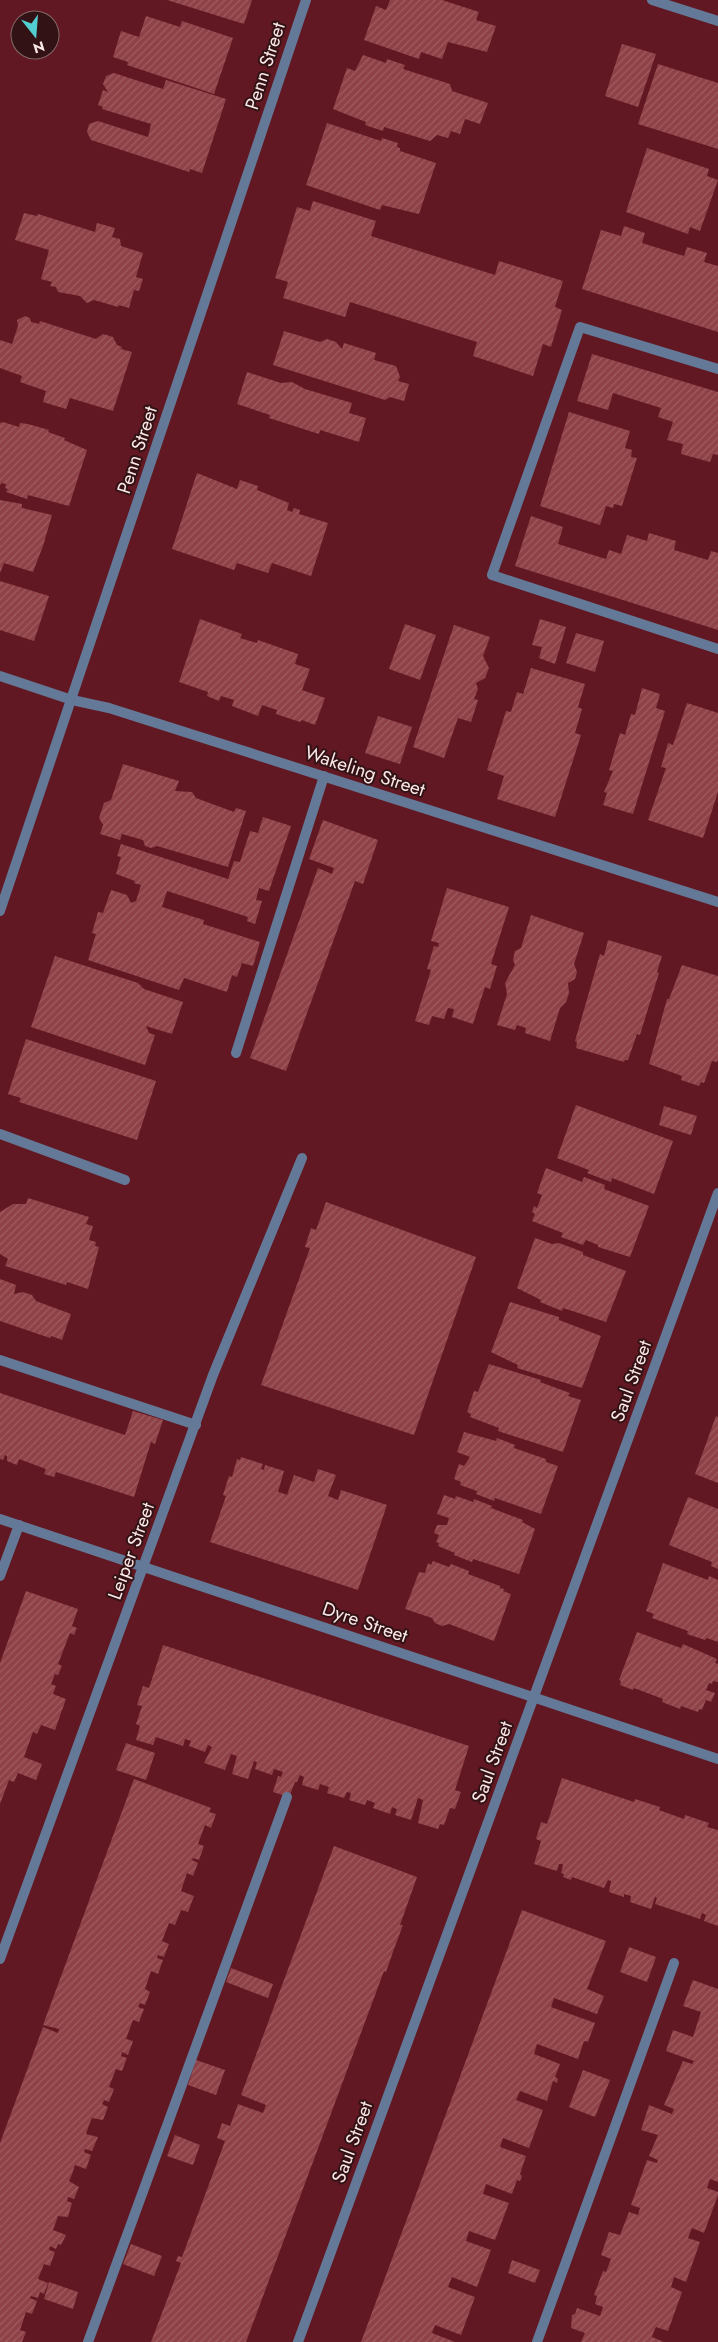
<svg xmlns="http://www.w3.org/2000/svg" width="718" height="2342" viewBox="0 0 718 2342" font-family="Jost,sans-serif">
	<defs>
		<pattern id="building-hatch" width="6" height="6" patternUnits="userSpaceOnUse" patternTransform="scale(1.25)"><rect width="6" height="6" fill="#8e4146"/><path d="M-1 1l2-2M0 6l6-6M5 7l2-2" fill="none" stroke="#9f5c61"/></pattern>
	</defs>
	<rect width="100%" height="100%" fill="#611822"/>
	<path fill="url(#building-hatch)" d="M167 0H252L244 24Z
		M390 0H442L479 12 476 20 496 26 487 52 448 42 442 59 421 52 419 59 364 40 376 6 386 10Z
		M146 16 180 27 182 21 233 38 214 94 127 65 128 62 113 57 121 31 139 37Z
		M622 44 656 54 638 107 605 96Z
		M363 55 386 63 387 59 405 65 403 69 450 84 452 91 488 103 480 124 465 119 460 134 451 131 448 138 437 135 430 141 384 127 383 131 365 125 366 122 333 109 347 68 355 71Z
		M658 64 718 83V149L638 124Z
		M114 73 163 89 166 80 226 99 202 173 190 169 189 172 91 140 87 132 89 124 98 121 148 137 151 124 102 109 103 107 98 105 103 90 108 92 103 84 106 76Z
		M327 123 381 141 382 138 398 143 397 147 400 148V151L436 163 419 214 382 205 380 210 306 185Z
		M647 148 709 169 707 176 718 180 700 231 690 227 688 234 626 212Z
		M313 201 376 221 371 236 495 275 499 261 563 281 555 307 562 310 551 347 543 344 533 376 473 356 477 342 350 302 345 317 283 298 288 282 275 278 297 207 310 211Z
		M24 213 37 216 38 214 95 232 97 223 115 228 112 237 120 239 121 246 143 253 136 277 143 279 139 291 134 290 129 308 119 305 118 307 94 300 87 303 80 296 58 292 56 287 50 286 52 282 41 279 49 250 15 240Z
		M624 226 645 233 642 243 684 256 687 247 707 253 704 262 718 266V332L582 289 601 230 621 236Z
		M25 316 30 318 31 322 39 324 40 321 96 339 103 334 113 337 117 345 122 347 121 349 132 352 113 411 70 398 66 409 43 402 46 391 20 382 22 376 0 368V340L12 344 18 326 17 320Z
		M284 331 320 342 327 339 336 342 342 349 344 343 376 353 374 360 396 366 400 377 398 381 409 384 404 401 390 397 385 400 273 365Z
		M592 354 718 392V455L713 454 710 462 681 454 683 444 667 440 673 422 658 417 661 408 613 393 608 410 577 401Z
		M247 372 281 383 292 382 305 389 352 403 349 413 366 418 359 442 320 430 319 434 269 418 270 415 237 404Z
		M569 412 630 431 625 448 632 450 631 457 637 458 622 506 614 504 613 508 606 506 600 525 540 506Z
		M3 422 19 427 20 423 28 424 49 430 48 432 65 438 64 440 87 450 69 506 28 495 27 499 6 492 8 489 5 488 6 484 2 483 0 485V423Z
		M197 473 237 489 240 480 258 486 257 490 289 503 287 510 292 512 294 508 300 510 299 514 328 523 311 576 272 563 268 573 237 563 234 570 172 549Z
		M0 500 22 504V508L52 515 43 546 33 572 4 563 0 573Z
		M531 516 563 527 558 544 606 559 609 550 621 554 627 535 647 541 649 533 676 541 674 550 708 560 711 551 718 553V630L515 566Z
		M0 581 49 596 34 641 0 630Z
		M200 619 242 634 240 638 257 643 258 640 298 654 295 664 310 669 302 690 325 698 315 725 302 720 300 722 276 714 277 710 262 705 258 716 232 706 234 700 221 696 219 701 207 696 208 692 179 682Z
		M540 619 566 627 555 664 539 658 542 647 532 645Z
		M405 624 436 635 420 680 389 669Z
		M454 625 490 637 483 656 489 668 485 678 476 683 478 689 474 699 478 700 471 722 458 718 444 758 413 747Z
		M576 633 604 641 595 672 566 663Z
		M531 668 585 684 578 707 582 709 575 733 581 735 555 817 497 799 504 776 487 770 506 711 511 712 517 692 523 694Z
		M642 688 660 694 656 708 665 711 633 814 603 805 607 793 604 792 613 771 609 770 620 733 625 735 631 714 635 715Z
		M687 703 718 713V792L703 838 648 820 666 768 661 767 668 743 673 745Z
		M378 716 412 727 400 764 365 753Z
		M123 764 179 781 175 791 192 792 196 798 234 812 236 808 246 811 228 867 157 846 151 848 145 846 143 840 122 834 120 840 100 834 103 825 99 818 104 803 111 800Z
		M263 817 291 826 269 891 259 888 256 900 262 901 255 924 247 921 248 917 167 891 162 907 204 920 203 924 260 942 253 966 242 963 237 977 232 975 227 992 184 978 179 990 88 960 96 934 92 933 98 912 103 913 111 890 127 895 131 903 136 901 141 885 134 883 135 881 116 874 121 857 117 856 121 844 228 879 234 861 240 862 250 831 258 833Z
		M323 820 378 840 363 884 355 881 286 1071 250 1058 318 868 332 874 334 868 309 859Z
		M447 888 509 907 491 964 497 966 490 989 485 987 473 1024 452 1017 454 1009 448 1008 444 1019 432 1016 429 1025 415 1021 431 970 427 969 434 946 438 947 439 943 431 941Z
		M531 915 584 933 574 964 577 972 575 979 568 983 569 993 566 1002 560 1008 550 1041 525 1033 526 1028 517 1025 515 1030 497 1025 507 994 505 983 515 965 513 960 515 951 521 948Z
		M608 940 662 956 657 972 659 973 640 1035 637 1034 628 1060H625L624 1062 576 1048 577 1042 575 1041 600 954 604 956Z
		M55 956 138 983 144 989 183 1002 172 1034 146 1026 149 1033 155 1035 145 1065 31 1027Z
		M682 965 718 976V1059L717 1062 712 1061 704 1083 701 1082 699 1086 681 1080 682 1076 649 1064 667 999H669Z
		M26 1039 156 1081 137 1140 19 1102 21 1098 8 1094Z
		M576 1105 673 1141 654 1194 612 1178 611 1182 587 1173 589 1170 557 1158Z
		M664 1106 697 1116 691 1135 659 1125Z
		M546 1168 582 1182 584 1177 605 1185 604 1189 649 1206 630 1257 598 1247V1245L586 1240 583 1245 561 1237 563 1233 532 1221 535 1214 532 1212 534 1206 537 1208 542 1195 537 1193Z
		M28 1198 89 1217 86 1224 93 1226 89 1240 96 1242 95 1246 99 1247 88 1289 67 1282 66 1285 5 1266 8 1259 0 1254V1212L13 1204H26Z
		M326 1202 476 1257 414 1435 261 1385 310 1248 305 1247 311 1228 316 1230Z
		M535 1238 552 1244 559 1243 583 1252V1255L626 1271 606 1322 563 1308 562 1311 540 1302 541 1300 517 1288Z
		M0 1279 16 1285 14 1294 23 1292 32 1295 36 1301 71 1314 62 1340 51 1336 50 1338 0 1321Z
		M510 1302 559 1317V1320L601 1336 582 1388 517 1368 518 1365 491 1352Z
		M489 1364 541 1380 540 1382 570 1393 568 1396 581 1400 563 1452 498 1431 499 1428 470 1417 471 1414 467 1412 474 1391 478 1392Z
		M0 1393 125 1435 133 1411 163 1420 155 1444 151 1442 134 1497 56 1472 54 1477 44 1474 46 1469 19 1459 17 1465 7 1461V1456L5 1455 3 1460 0 1459Z
		M716 1416 718 1417V1483L695 1474Z
		M464 1432 496 1441 497 1438 515 1445 514 1448 546 1459V1462L558 1466 541 1514 495 1498 494 1501 476 1494 477 1491 460 1485 461 1482 454 1479 459 1464 464 1466 470 1457 457 1452Z
		M241 1457 263 1464 261 1469 264 1470 265 1465 284 1471 278 1492 282 1493 287 1495 294 1475 314 1482 318 1469 336 1475 328 1496 338 1500 341 1490 387 1505 358 1590 210 1542 226 1496 223 1495 229 1476 232 1477 237 1459 240 1460Z
		M444 1495 455 1499 456 1496 473 1502 474 1499 492 1506 491 1508 523 1520 522 1522 535 1529 519 1574 473 1559 472 1562 454 1555 455 1553 438 1546 439 1543 436 1542 439 1535 434 1533 437 1525H447L449 1518 437 1514Z
		M688 1497 718 1509V1569L711 1566 712 1562 669 1545Z
		M433 1561 449 1567 451 1564 469 1571 468 1574 500 1586V1588L504 1589 503 1591 511 1594 494 1641 449 1624 442 1626 435 1623 432 1618 405 1609 419 1572 425 1573 428 1563 431 1565Z
		M663 1563 708 1580 709 1576 718 1580V1642L707 1638 705 1640 687 1634 688 1631 652 1618 654 1614 646 1611Z
		M26 1591 78 1609 72 1626 77 1628 74 1635 70 1633 58 1664 62 1666 58 1675 55 1674 51 1684 56 1686 53 1694 66 1699 55 1730 41 1725 37 1734 33 1732 24 1757 42 1764 36 1780 18 1773 14 1782 9 1780 0 1804V1663Z
		M637 1632 681 1648 683 1644 717 1659 715 1663 718 1664V1682L713 1681 712 1684 709 1683 706 1690 715 1693 711 1702 706 1700 702 1710 699 1709 698 1712 681 1706 680 1709 662 1702 663 1699 634 1688 633 1690 620 1685 621 1681 619 1680Z
		M163 1645 469 1746 455 1790 461 1792 455 1809 450 1808 444 1825 440 1824 438 1829 418 1823 423 1800 418 1798 411 1820 395 1815 397 1809 394 1808 392 1807 390 1814 373 1808 375 1803 367 1800 365 1805 349 1800 351 1793 347 1792 344 1798 327 1793 329 1787 320 1784 318 1790 302 1785 304 1777 300 1775 297 1782H295L289 1797 273 1792 278 1776 281 1777 283 1772 274 1769 272 1775 255 1769 257 1762 254 1761 248 1779 232 1774 237 1756 231 1754 225 1770 204 1763 212 1747 208 1745 205 1752 189 1746 191 1741 185 1739 183 1746 156 1737 153 1745 136 1740 140 1726 136 1724 142 1706 137 1705 143 1686 149 1688Z
		M126 1743 155 1753 146 1780 116 1770Z
		M562 1778 634 1802 635 1799 660 1807 659 1810 684 1819 685 1815 709 1823 707 1827 718 1830V1926L704 1921 706 1915 702 1913 700 1919 655 1904 657 1898 655 1897 651 1909 630 1902 631 1896 624 1894V1897L609 1892 611 1881 608 1880 604 1888 572 1877 571 1880 563 1877 564 1874 561 1873 563 1865 562 1864H559L557 1871 534 1864 541 1841 536 1839 541 1822 547 1824Z
		M134 1779 211 1808 209 1812 216 1814 211 1828 205 1825 198 1844 204 1846 199 1860 193 1858 192 1860 198 1863 193 1876 187 1873 181 1891 194 1896 188 1912 181 1910 175 1925 169 1923 162 1941 169 1944 164 1957 158 1955 157 1958 163 1960 158 1974 151 1971 145 1989 150 1992 145 2005 140 2003 138 2007 144 2009 139 2022 133 2020 126 2039 133 2041 128 2055 122 2052 121 2056 127 2058 122 2071 116 2069 109 2087 114 2089 109 2102 104 2100 102 2104 108 2107 103 2120 92 2118 89 2125 86 2134 98 2137 92 2151 85 2149 84 2152 91 2155 86 2169 75 2165 72 2174 69 2181 79 2187 74 2199 68 2197 67 2201 72 2203 68 2217 58 2216 53 2230 66 2235 61 2245 58 2244 56 2249 50 2246 49 2250 55 2252 50 2266 44 2264 38 2279 48 2283 44 2294 40 2292 38 2298 31 2296 30 2298 37 2301 32 2314 26 2312 20 2330 26 2332 22 2342H0V2143L43 2027 58 2033 59 2029 43 2025Z
		M334 1846 417 1877 400 1925H403L394 1949 386 1972 384 1971 246 2342H151L181 2263 176 2261 178 2256 182 2257 225 2141 217 2138 222 2123 230 2126 238 2104 263 2113 266 2105 241 2095Z
		M522 1910 606 1941 587 1989 604 1996 597 2014 554 1998 551 2007 595 2023 588 2042 584 2041 578 2059 537 2044 534 2054 560 2064 555 2077 558 2079 557 2083 553 2081 547 2101 520 2091 516 2100 543 2110 529 2148 503 2138 500 2147 526 2156 520 2174 522 2176 520 2181 517 2180 512 2194 486 2184 483 2194 509 2203 495 2240 469 2231 466 2241 491 2250 477 2287 452 2277 448 2287 475 2297 461 2335 435 2325 432 2333 455 2342H361Z
		M629 1947 656 1957 647 1982 620 1972Z
		M231 1968 273 1984 268 1998 226 1982Z
		M693 1980 718 1989V2182L710 2179 707 2188 718 2192V2195L704 2233 692 2228 688 2238 700 2242 686 2282 674 2277 671 2287 682 2292 668 2331 656 2327 654 2331 652 2337 664 2342H581L585 2333 571 2328 572 2315 575 2314 577 2308 600 2316 603 2307 595 2304 597 2296 594 2295 603 2271 606 2272 611 2259 601 2255 609 2232 620 2235 629 2212 638 2215 640 2208 631 2205 647 2160 657 2163 658 2160 649 2156 658 2135 641 2130 649 2105 672 2114 674 2109 664 2105 683 2061 692 2064 694 2061 666 2051 673 2030 693 2037 701 2012 683 2006Z
		M196 2060 225 2070 216 2095 188 2085Z
		M583 2070 610 2080 595 2117 569 2107Z
		M175 2135 200 2145 193 2165 167 2156Z
		M131 2244 162 2256 154 2276 123 2264Z
		M512 2260 540 2270 535 2283 508 2273Z
		M49 2282 78 2292 73 2309 44 2299Z"/>
	<g fill="none" stroke-linecap="round" stroke-linejoin="round">
		<path stroke="#647997" stroke-width="10" d="M718 369 580 327 492 575 718 649
			M236 1053 324 776
			M0 1134 125 1180
			M0 1360 196 1425
			M0 1576 19 1525
			M88 2342 287 1797
			M537 2342 674 1963"/>
		<path stroke="#647997" stroke-width="10" d="M652 0 718 21
			M0 676 72 700 109 708 718 902
			M0 911 306 0
			M0 1519 718 1759
			M0 1959 213 1375 302 1158
			M298 2342 718 1193"/>
	</g>
	<g text-anchor="middle" dominant-baseline="central" stroke-width="4" stroke-linejoin="round" paint-order="stroke">
		<g font-size="19" fill="#fae7e7" stroke="#321214">
			<text transform="translate(265 66) rotate(-72)">Penn Street</text>
			<text transform="translate(137 450) rotate(-72)">Penn Street</text>
			<text transform="translate(365 771) rotate(18)">Wakeling Street</text>
			<text transform="translate(631 1381) rotate(-70)">Saul Street</text>
			<text transform="translate(131 1551) rotate(-70)">Leiper Street</text>
			<text transform="translate(365 1622) rotate(19)">Dyre Street</text>
			<text transform="translate(492 1762) rotate(-70)">Saul Street</text>
			<text transform="translate(352 2142) rotate(-70)">Saul Street</text>
		</g>
	</g>
	<g transform="translate(35 35) rotate(163)"><circle r="24" fill="#321214" stroke="#826768"/>
	<path d="M0-4L9 19L0 12L-9 19Z" fill="#52cdd0"/>
	<text y="-8" font-size="14" font-weight="bold" text-anchor="middle" fill="#fae7e7">N</text>
	</g>
</svg>
